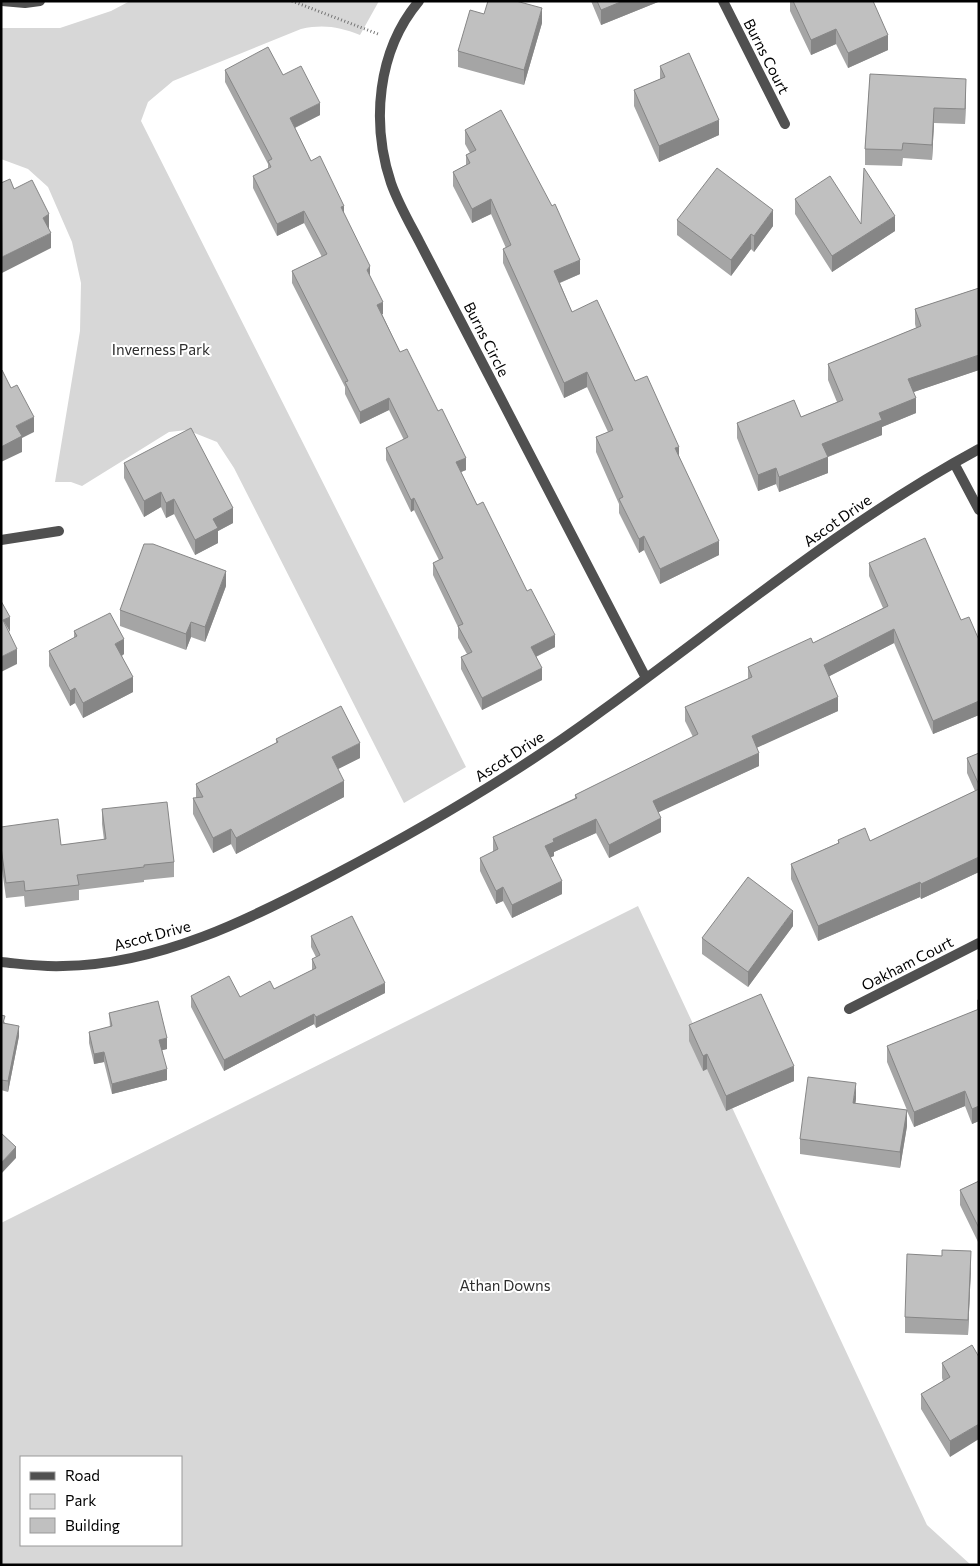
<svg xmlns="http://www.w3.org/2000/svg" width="980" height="1566" viewBox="0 0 980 1566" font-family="Commissioner,sans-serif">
	<rect width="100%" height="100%" fill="#fff"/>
	<path fill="#d7d7d7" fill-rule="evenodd" d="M130 1H379L360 35C339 27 324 24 301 29L173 81 148 102 141 121 466 767 404 803 234 468 217 442 187 430 169 432 82 486 71 482H55L80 331 81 283 72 242 48 187 28 169 1 159V28H60L111 11Z
		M638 906 927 1525 971 1565H1V1223ZM21 1457H181V1545H21Z"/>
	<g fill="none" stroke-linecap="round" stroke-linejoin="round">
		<path stroke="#727272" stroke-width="3" stroke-dasharray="1 2.5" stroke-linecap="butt" d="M292 1 378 34"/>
		<path stroke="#505050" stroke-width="10" d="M2 1 25 3 40 1
			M419 1C377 51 371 123 391 183 398 203 409 222 419 241L646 678
			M723 1 785 124
			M954 463 979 510
			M1 540 59 531
			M1 962C22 964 42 967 63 966 159 965 250 919 334 875 427 826 518 773 603 710 726 621 844 522 979 449
			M849 1009 979 943"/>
	</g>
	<path fill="#a5a5a5" d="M591 1H658V2L601 25Z
		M790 1H873L888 50 848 68 836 44 811 55 790 11Z
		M484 14 542 23 524 85 458 67V51Z
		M660 66 719 135 659 162 634 106V90L660 79Z
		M225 70 283 75 320 115 295 128 311 161 344 214 370 276 383 314H382L400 352 466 470 461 472 477 505 555 647 536 657 542 680 482 710 461 669V657L467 654 458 638V627L433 575V563L439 560 414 510 411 512 386 460V448L404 440 389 410 360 424 345 394V387L292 283V271L322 257 304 223 277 236 253 188V176L268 168V164L225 82Z
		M870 74 966 95 965 124 934 123 932 160 903 158 902 166 865 165V149Z
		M465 130 580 274 560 283 572 312 635 381 679 456 719 555 660 584 644 550 639 553 619 513V504L596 452V437L608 432 587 387 564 398 503 263V249L506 248 491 214 472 223 453 186V172L466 165V155L470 153 465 144Z
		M795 199 861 224 895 231 832 272 795 214Z
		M677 220 773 226 754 252 751 249 731 276 677 235Z
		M979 288V370L913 392 916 413 882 427V435L828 457V473L779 492 776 484 758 491 737 438V423L801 417 837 402 828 380V364L916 328 915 324V309Z
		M124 463 233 523 218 531V543L195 555 174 514 166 518 161 507 144 517 124 478Z
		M869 563 961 620 979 640V715L933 734 894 643 829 676 838 711 757 747 759 766 658 812 661 832 609 858 596 833 554 852V856L550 857 562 894 512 918 503 901 496 904 480 871V858L493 852V837L575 798V795L693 737 685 721V707L748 679V667L813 643 883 608 869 576Z
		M226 586 205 642 191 637 186 650 120 626V610Z
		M74 631 124 654 122 656 133 692 83 718 75 703 70 706 49 666V651L74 638Z
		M276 739 360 758 338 769 344 797 236 854 231 844 213 853 193 814V798H196V784L276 743Z
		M979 753V872L921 899 920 897 818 941 791 879V864L838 843V840L870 841 975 791 967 773V758Z
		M102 809 174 862V877L144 880V882L79 890V900L25 907 24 896 6 898 1 862V827L61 845 104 840 102 824Z
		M793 926 748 987 702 954V938Z
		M311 936 385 993 316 1028 314 1024 224 1071 191 1007V996L240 997 274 989 312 970V959L316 957 311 947Z
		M979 999V1121L972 1124 965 1106 914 1127 907 1111V1126L900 1168 800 1154V1139L856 1099 855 1104 907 1110 887 1062V1046L977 1010V1000Z
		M109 1013 167 1049 162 1050 167 1080 112 1094 104 1062 94 1064 89 1043V1032L110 1027Z
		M1 1015 5 1023 19 1036 8 1092 1 1090Z
		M689 1025 794 1081 726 1111 707 1069 703 1071 689 1041Z
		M979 1181V1244L960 1205V1190Z
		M971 1267 968 1335 905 1333V1317Z
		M979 1357 950 1457 921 1409V1394L943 1381 942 1378V1363Z"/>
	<path fill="#868686" d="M623 1H658V2L601 25V10Z
		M542 8V23L524 85V70Z
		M836 29V44L811 55V40Z
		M888 35V50L848 68V53Z
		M966 79V95L965 124V109Z
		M320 103V115L290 130V118Z
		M934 108V123L932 160V145Z
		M719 120V135L659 162V146Z
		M491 199V214L472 223V209Z
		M344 206V218L341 207Z
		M773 210V226L754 252V236Z
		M304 211V223L277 236V224Z
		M49 214V230L43 218Z
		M895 216V231L832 272V256Z
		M51 233V248L2 273V257Z
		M751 234V249L731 276V260Z
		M580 260V274L554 285V271Z
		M370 266V278L367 270Z
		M383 302V314L377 317V305Z
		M979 355V370L908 394V379Z
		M587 372V387L564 398V383Z
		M389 398V410L360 424V412Z
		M916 398V413L882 427V435L822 459V444L879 413Z
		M34 417V432L22 438V452L1 462V447L16 426Z
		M679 447V461L675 448Z
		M828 457V473L779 492V477Z
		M466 458V470L456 474V462Z
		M776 468V484L758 491V475Z
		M161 492V507L144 517V501Z
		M414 498V510L411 512V500Z
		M174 499V514L166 518V503Z
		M233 508V523L218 531V543L195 555V540L213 519Z
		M644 536V550L639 553V539Z
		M719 541V555L660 584V569Z
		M226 571V586L205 642V627Z
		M10 617V632L3 620Z
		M191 622V637L186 650V634Z
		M894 629V643L824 679V665Z
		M555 635V647L531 659V647Z
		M124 639V654L115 659V644Z
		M17 649V664L1 672V657Z
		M542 668V680L482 710V698Z
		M133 677V692L83 718V703Z
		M75 688V703L70 706V691Z
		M838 697V711L752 750V736Z
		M979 701V715L933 734V721Z
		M360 743V758L332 772V757Z
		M759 753V766L653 815V801Z
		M344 781V797L236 854V838Z
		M661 818V832L609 858V845Z
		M596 819V833L554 852V856L545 860V846L553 839Z
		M231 829V844L213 853V838Z
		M979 857V872L921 899V884Z
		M562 881V894L512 918V905Z
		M920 882V897L818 941V926Z
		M503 887V901L496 904V891Z
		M793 911V926L748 987V972Z
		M385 983V993L316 1028V1017Z
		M314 1014V1024L224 1071V1060Z
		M19 1026V1036L8 1092V1081Z
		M167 1038V1049L159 1051V1040Z
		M104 1052V1062L94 1064V1054Z
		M707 1054V1069L703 1071V1056Z
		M794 1066V1081L726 1111V1096Z
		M167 1069V1080L112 1094V1084Z
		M856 1083V1099L853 1119V1103Z
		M965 1091V1106L914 1127V1112Z
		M979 1106V1121L972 1124V1109Z
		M907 1110V1126L900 1168V1152Z
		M16 1147V1158L1 1174V1163Z
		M971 1251V1267L968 1335V1320Z
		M979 1424V1439L950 1457V1441Z"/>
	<path fill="#c0c0c0" stroke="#868686" d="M488 1H516L542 8 524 70 458 51 470 10 484 14Z
		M597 1H623L601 10Z
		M793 1H873L888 35 848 53 836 29 811 40Z
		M268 47 283 75 301 66 320 103 290 118 311 161 320 156 344 206 341 207 370 266 367 270 383 302 377 305 400 352 407 349 438 411 442 409 466 458 456 462 477 505 483 502 527 591 531 589 555 635 531 647 542 668 482 698 461 657 472 652 458 626 463 624 433 563 443 558 414 498 411 500 386 448 408 437 389 398 360 412 345 382 348 381 292 271 327 254 304 211 277 224 253 176 271 167 268 161 272 159 225 70Z
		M689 53 719 120 659 146 634 90 665 77 660 66Z
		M870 74 966 79 965 109 934 108 932 145 903 143 902 150 865 149Z
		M501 110 552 206 555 204 580 260 554 271 572 312 597 300 635 381 647 376 679 447 675 448 719 541 660 569 644 536 639 539 619 499 623 497 596 437 613 430 587 372 564 383 503 249 511 245 491 199 472 209 453 172 470 163 466 155 476 150 465 130Z
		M717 168 773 210 754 236 751 234 731 260 677 220Z
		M864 168 895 216 832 256 795 199 830 176 861 224Z
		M10 179 14 189 32 180 49 214 43 218 51 233 2 257 1 183Z
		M979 288V355L908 379 916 398 879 413 882 420 822 444 828 457 779 477 776 468 758 475 737 423 794 400 801 417 843 400 828 364 921 326 915 309Z
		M2 370 11 388 17 385 34 417 16 426 22 436 1 447V371Z
		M191 428 233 508 213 519 218 528 195 540 174 499 166 503 161 492 144 501 124 463Z
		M925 538 961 620 969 617 979 640V701L933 721 894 629 824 665 838 697 752 736 759 753 653 801 661 818 609 845 596 819 553 839 554 842 545 846 562 881 512 905 503 887 496 891 480 858 498 849 493 837 577 798 575 795 698 734 685 707 752 677 748 667 811 638 813 643 888 606 869 563Z
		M144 544H153L226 571 205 627 191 622 186 634 120 610Z
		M1 601 10 617 3 620 17 649 1 657Z
		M110 613 124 639 115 644 133 677 83 703 75 688 70 691 49 651 77 636 74 631Z
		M341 706 360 743 332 757 344 781 236 838 231 829 213 838 193 798 203 797 196 784 278 742 276 739Z
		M979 753V785L967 758Z
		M979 789V857L921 884 920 882 818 926 791 864 839 843 838 840 865 828 870 841Z
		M167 802 174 862 144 865V867L77 875 79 885 25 891 24 881 6 883 1 847V827L58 819 61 845 106 839 102 809Z
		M748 877 793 911 748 972 702 938Z
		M352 916 385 983 316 1017 314 1014 224 1060 191 996 229 976 240 997 270 981 274 989 316 968 312 959 320 955 311 936Z
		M761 994 794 1066 726 1096 707 1054 703 1056 689 1025Z
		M158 1001 167 1038 159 1040 167 1069 112 1084 104 1052 94 1054 89 1032 112 1026 109 1013Z
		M979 1009V1106L972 1109 965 1091 914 1112 887 1046Z
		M1 1015 5 1016 3 1023 19 1026 8 1081 1 1080Z
		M808 1077 856 1083 853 1103 907 1110 900 1152 800 1139Z
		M1 1133 16 1147 1 1163Z
		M979 1181V1228L960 1190Z
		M942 1250 971 1251 968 1320 905 1317 907 1254 942 1256Z
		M972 1345 979 1357V1424L950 1441 921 1394 950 1377 942 1363Z"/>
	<g text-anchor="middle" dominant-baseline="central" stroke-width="4" stroke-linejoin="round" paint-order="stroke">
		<g font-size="15" fill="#000" stroke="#fff">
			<text transform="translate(767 56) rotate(63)">Burns Court</text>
			<text transform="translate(487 339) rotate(63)">Burns Circle</text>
			<text transform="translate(837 520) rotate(-35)">Ascot Drive</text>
			<text transform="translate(509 756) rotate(-33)">Ascot Drive</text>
			<text transform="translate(152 935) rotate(-15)">Ascot Drive</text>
			<text transform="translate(907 963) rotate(-27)">Oakham Court</text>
		</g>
		<g font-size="15" fill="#2e2e2e" stroke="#fff">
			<text x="161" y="349">Inverness Park</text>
			<text x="505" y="1285">Athan Downs</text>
		</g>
	</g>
	<rect width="980" height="1566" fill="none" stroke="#000000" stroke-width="5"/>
	<rect x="20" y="1456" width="162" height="90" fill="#ffffff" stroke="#999999"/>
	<rect x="30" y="1472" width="25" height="8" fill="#505050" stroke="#999999"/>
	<text x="65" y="1481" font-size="15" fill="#000000">Road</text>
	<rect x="30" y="1494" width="25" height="15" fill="#d7d7d7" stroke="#999999"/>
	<text x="65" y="1506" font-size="15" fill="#000000">Park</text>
	<rect x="30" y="1518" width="25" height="15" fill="#c0c0c0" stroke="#999999"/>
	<text x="65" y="1531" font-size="15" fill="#000000">Building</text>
</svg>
